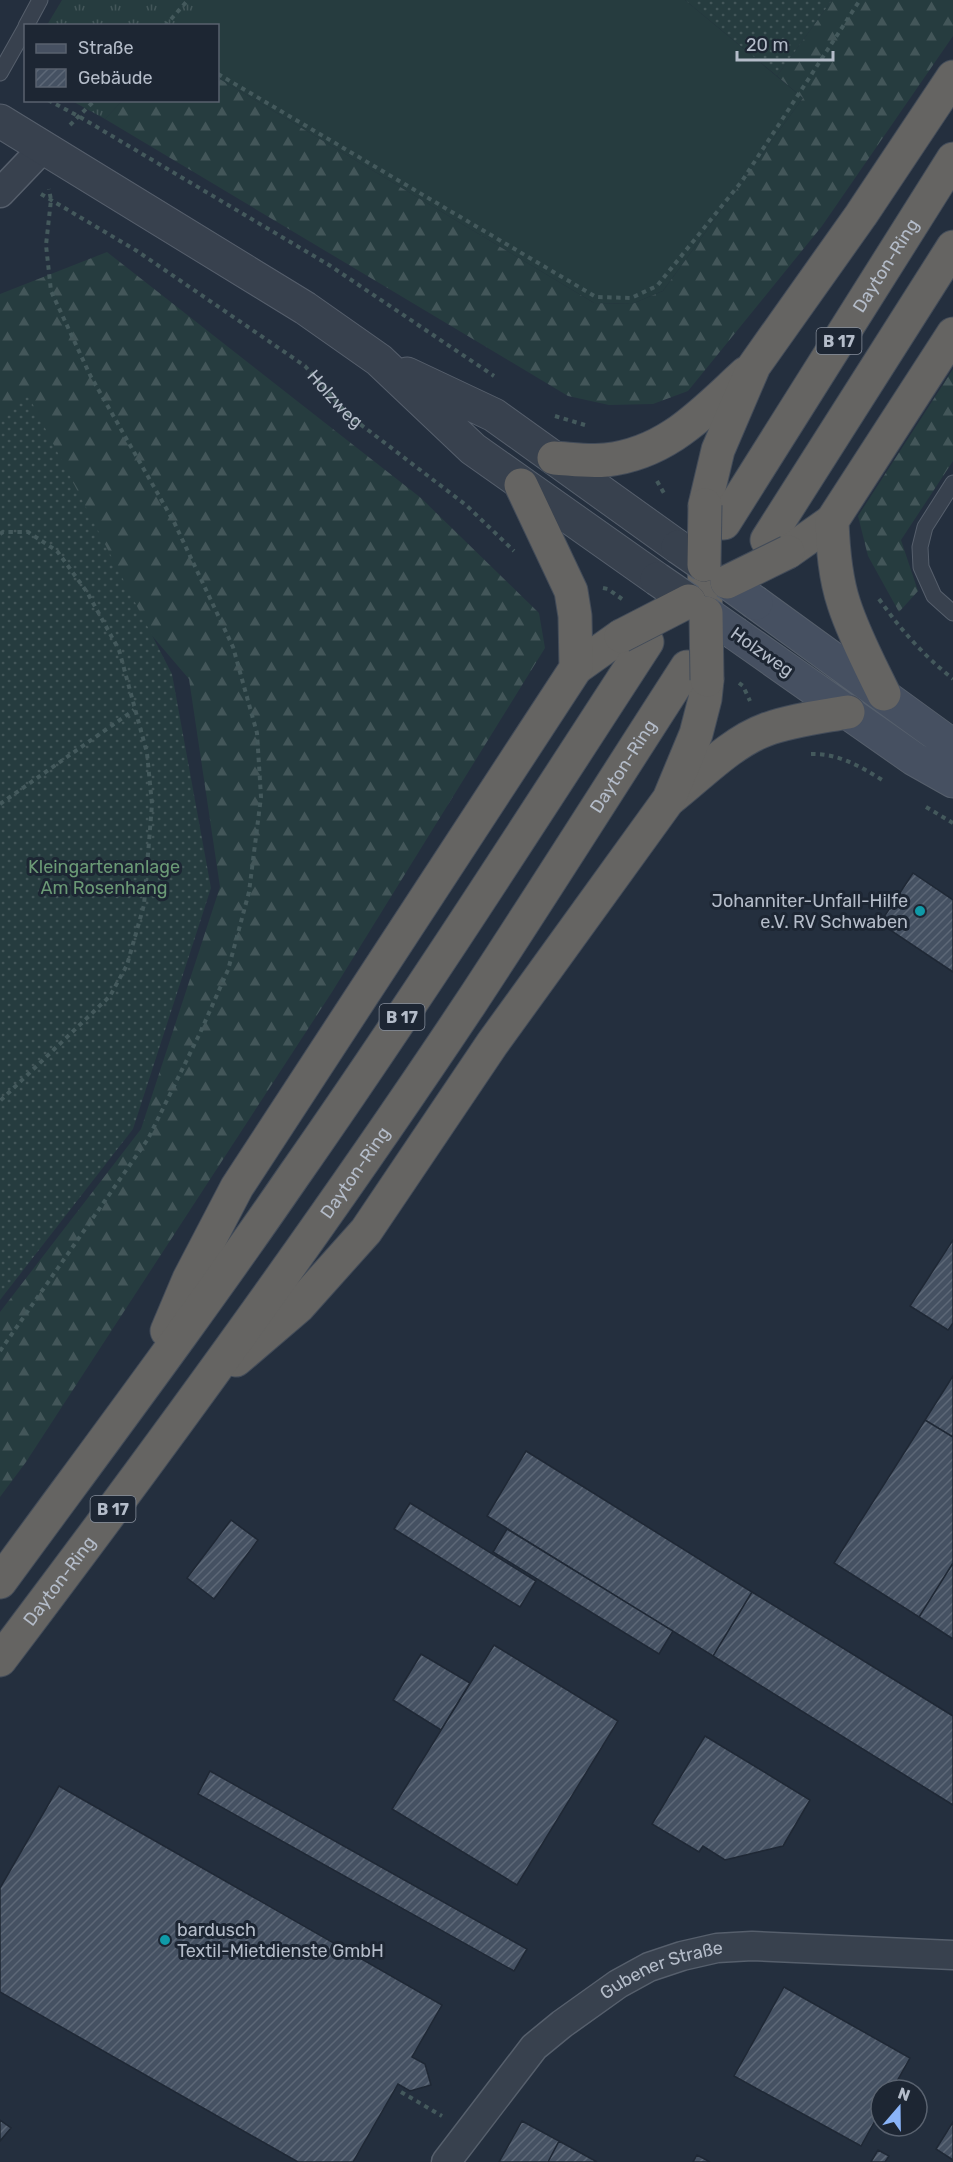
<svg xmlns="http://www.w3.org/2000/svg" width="953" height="2162" viewBox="0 0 953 2162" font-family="Rubik,sans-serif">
	<defs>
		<pattern id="forest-firs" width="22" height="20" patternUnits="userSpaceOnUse" patternTransform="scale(1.5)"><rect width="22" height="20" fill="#263c3f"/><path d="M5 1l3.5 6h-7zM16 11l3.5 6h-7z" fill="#435659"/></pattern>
		<pattern id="park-tufts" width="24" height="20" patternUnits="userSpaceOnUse" patternTransform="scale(1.5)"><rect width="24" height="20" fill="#263c3f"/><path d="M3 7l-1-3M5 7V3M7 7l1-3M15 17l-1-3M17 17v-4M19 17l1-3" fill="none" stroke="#435659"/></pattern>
		<pattern id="garden-dots" width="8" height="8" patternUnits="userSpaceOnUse" patternTransform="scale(1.5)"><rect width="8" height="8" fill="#263c3f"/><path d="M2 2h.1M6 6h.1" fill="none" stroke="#435659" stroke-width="1.8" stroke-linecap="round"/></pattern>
		<pattern id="building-hatch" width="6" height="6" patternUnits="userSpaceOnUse" patternTransform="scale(1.5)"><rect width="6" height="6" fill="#455162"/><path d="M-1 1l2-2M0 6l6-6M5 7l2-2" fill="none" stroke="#5d6877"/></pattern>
	</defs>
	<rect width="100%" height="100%" fill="#242f3e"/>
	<path fill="#263c3f" d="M205 0H685L803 98 663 291 632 304 594 303 218 78V26H185Z"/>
	<path fill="url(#forest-firs)" d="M832 0H953V36L822 226 688 391 653 404 609 405 568 396 105 119 122 101 218 100V78L594 303 632 304 663 291 803 98 777 76Z
		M107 252 421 498 539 613 545 648 332 992 26 1462 0 1497V1312L141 1129 220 887 189 679 37 501 0 477V294Z
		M953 369V461L901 540 918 591 899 612 868 556 858 516Z"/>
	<path fill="url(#park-tufts)" d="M62 0H217L193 25H47Z
		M72 101H122L105 119Z"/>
	<path fill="url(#garden-dots)" d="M685 0H832L777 76Z
		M28 395 172 674 211 888 133 1129 0 1300V417Z"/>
	<path fill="url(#building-hatch)" stroke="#1f2835" stroke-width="1.5" d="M913 873 953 900V972L880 923Z
		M953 1240V1323L948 1330 910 1306Z
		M953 1376V1437L925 1420Z
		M925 1420 953 1437V1563L919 1617 834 1563Z
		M526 1451 752 1592 713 1656 487 1516Z
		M410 1503 536 1581 520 1607 394 1529Z
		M231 1520 258 1540 214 1599 187 1578Z
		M507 1529 673 1631 659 1654 493 1552Z
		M953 1563V1639L919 1617Z
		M752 1592 953 1716V1805L713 1656Z
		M494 1645 618 1721 517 1885 392 1809Z
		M421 1654 470 1683 441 1730 393 1700Z
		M705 1736 810 1800 783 1846 725 1860 703 1846 699 1852 652 1824Z
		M210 1771 527 1949 514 1971 198 1794Z
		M59 1786 442 2005 412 2057 425 2064 431 2085 410 2091 398 2084 353 2162H298L0 1992V1888Z
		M784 1987 910 2058 892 2090H881V2110L861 2146 734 2076Z
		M0 2120 11 2128 0 2141Z
		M522 2121 559 2141 548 2162H499Z
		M953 2122V2160L936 2149Z
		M559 2141 597 2162H548Z
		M878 2150 889 2156 885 2162H871Z
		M697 2155 710 2162H693Z"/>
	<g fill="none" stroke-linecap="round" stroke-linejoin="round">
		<defs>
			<path id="service" d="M26 26 40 0
				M0 73 26 27
				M953 483 925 527 920 547 921 567 934 596 953 613"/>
			<g id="minor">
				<path d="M0 193 43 148"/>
				<path id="s2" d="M446 2162 534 2047 562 2024 618 1984 649 1967 682 1956 717 1948 752 1946 953 1955"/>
			</g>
			<path id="tertiary" d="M0 121 305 308 379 360 473 449 657 579
				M407 374 494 415 678 547"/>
			<path id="secondary" d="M756 603 953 746
				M736 634 914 759 953 781"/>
			<g id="trunk">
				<path d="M554 458C571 459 589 462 606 460 668 453 703 412 746 373"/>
				<path d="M705 505 718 450 754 366 861 215 953 77"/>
				<path id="s3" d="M724 523 953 159"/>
				<path d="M767 540 953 247"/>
				<path d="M788 552 832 521"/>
				<path d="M704 565 706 613"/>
				<path d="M576 668 621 636"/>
				<path d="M884 694C870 665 854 635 844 604 835 577 833 549 832 521L953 334"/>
				<path d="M671 798C699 776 732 742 765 730 792 720 820 717 848 712"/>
				<path d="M167 1331 189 1279 237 1187 576 668 575 616 571 591 521 485"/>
				<path d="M236 1360 298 1307 366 1231 492 1044 669 799 696 734 705 699 707 680"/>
				<path d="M0 1582C98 1448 198 1315 292 1178 415 1002 530 822 647 642"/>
				<path id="s4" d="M0 1660C162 1446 321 1228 470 1004 543 893 614 780 687 667"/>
			</g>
		</defs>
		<use href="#service" stroke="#565f6c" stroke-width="17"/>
		<use href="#minor" stroke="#565f6c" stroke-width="31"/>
		<use href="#tertiary" stroke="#565f6c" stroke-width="35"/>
		<use href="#secondary" stroke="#565f6c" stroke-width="35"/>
		<use href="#trunk" stroke="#434c59" stroke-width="35"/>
		<g stroke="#44595c" stroke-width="4" stroke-dasharray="4.5 4.5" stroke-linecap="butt">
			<path d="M165 26 188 0"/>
			<path d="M218 74 596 297 631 298 657 286 742 181 860 0"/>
			<path d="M48 100 80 117 329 265 494 376"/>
			<path d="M70 125 95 100"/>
			<path id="s1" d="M41 194 137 251 305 366 347 414 466 505 514 551"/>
			<path d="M555 416 585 425"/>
			<path d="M657 481 665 495"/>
			<path d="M0 534 3 532H28L57 551 87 592 119 650 147 753 152 804 144 905 127 965 110 996 0 1101"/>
			<path d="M603 588 608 589 622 599"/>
			<path d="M879 599C901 630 923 655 953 679"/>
			<path d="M739 683 743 686 750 701"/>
			<path d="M811 754C838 753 861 767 884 781"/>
			<path d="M0 804 134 710"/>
			<path d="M926 807 953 823"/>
			<path d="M0 1351 148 1139 200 1033 228 970 249 892 261 797 257 733 233 647 174 522 90 375 51 291 46 245 51 200 49 189"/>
			<path d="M401 2092 442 2116"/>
		</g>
		<use href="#service" stroke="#38414e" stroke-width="15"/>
		<use href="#minor" stroke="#38414e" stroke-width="28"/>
		<use href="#tertiary" stroke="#38414e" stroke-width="33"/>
		<use href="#secondary" stroke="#465061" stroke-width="33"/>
		<use href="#trunk" stroke="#656462" stroke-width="33"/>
		<defs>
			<path id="tertiary-bridge" d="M678 547 704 565
				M657 579 689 601"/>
			<path id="secondary-bridge" d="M727 582 756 603
				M706 613 736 634"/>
			<path id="trunk-bridge" d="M704 565 705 505
				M727 582 788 552
				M706 613 707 680
				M621 636 689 601"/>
		</defs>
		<use href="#tertiary-bridge" stroke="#565f6c" stroke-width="35" stroke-linecap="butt"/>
		<use href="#secondary-bridge" stroke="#565f6c" stroke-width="35" stroke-linecap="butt"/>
		<use href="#trunk-bridge" stroke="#434c59" stroke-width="35" stroke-linecap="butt"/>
		<use href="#tertiary-bridge" stroke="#38414e" stroke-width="33"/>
		<use href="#secondary-bridge" stroke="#465061" stroke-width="33"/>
		<use href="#trunk-bridge" stroke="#656462" stroke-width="33"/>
	</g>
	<g fill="#0f9aa8" stroke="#1d2633" stroke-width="2">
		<circle cx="920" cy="911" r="6"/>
		<circle cx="165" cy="1940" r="6"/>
	</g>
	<g text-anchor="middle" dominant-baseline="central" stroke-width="6" stroke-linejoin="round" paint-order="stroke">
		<g fill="#1d2633" stroke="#878f9c" stroke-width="1.5">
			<rect x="816.5" y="328" width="45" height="26" rx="4.5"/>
			<rect x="379.5" y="1004" width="45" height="26" rx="4.5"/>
			<rect x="90.5" y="1496" width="45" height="26" rx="4.5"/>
		</g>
		<g font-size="16" font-weight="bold" fill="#b4bcc9">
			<text x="839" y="341">B 17</text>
			<text x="402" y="1017">B 17</text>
			<text x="113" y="1509">B 17</text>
		</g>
		<g font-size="18" fill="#b4bcc9" stroke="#1d2633">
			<text stroke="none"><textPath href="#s3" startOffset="304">Dayton-Ring</textPath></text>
			<text stroke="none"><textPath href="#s1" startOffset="360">Holzweg</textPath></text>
			<text transform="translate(762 652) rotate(35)">Holzweg</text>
			<text stroke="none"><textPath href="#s4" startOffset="1090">Dayton-Ring</textPath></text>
			<text stroke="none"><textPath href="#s4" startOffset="603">Dayton-Ring</textPath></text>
			<text stroke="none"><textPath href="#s4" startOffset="99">Dayton-Ring</textPath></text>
			<text stroke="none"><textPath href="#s2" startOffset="296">Gubener Straße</textPath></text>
		</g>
		<g font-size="18" fill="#6b9a76" stroke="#1d2633">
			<text x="104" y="867">Kleingartenanlage<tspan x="104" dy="21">Am Rosenhang</tspan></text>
		</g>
		<g font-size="18" fill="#b4bcc9" stroke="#1d2633" text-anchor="end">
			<text x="908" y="901">Johanniter-Unfall-Hilfe<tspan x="908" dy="21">e.V. RV Schwaben</tspan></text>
			<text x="177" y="1930" text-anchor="start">bardusch<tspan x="177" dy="21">Textil-Mietdienste GmbH</tspan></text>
		</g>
	</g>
	<rect x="24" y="24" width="195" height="78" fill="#1d2633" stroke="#59626f" stroke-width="1.5"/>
	<rect x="36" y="44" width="30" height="9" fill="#465061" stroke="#59626f" stroke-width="1.5"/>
	<text x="78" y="54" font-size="18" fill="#b4bcc9">Straße</text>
	<rect x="36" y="69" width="30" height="18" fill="url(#building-hatch)" stroke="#59626f" stroke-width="1.5"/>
	<text x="78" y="84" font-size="18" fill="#b4bcc9">Gebäude</text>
	<g transform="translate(899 2108) rotate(20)"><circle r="28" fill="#1d2633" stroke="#59626f" stroke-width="1.5"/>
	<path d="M0-4.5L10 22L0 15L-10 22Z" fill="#8ab4f8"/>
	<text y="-9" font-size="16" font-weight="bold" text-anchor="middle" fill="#b4bcc9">N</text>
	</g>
	<path d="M737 51v9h96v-9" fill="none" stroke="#b4bcc9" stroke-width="3"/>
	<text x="746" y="51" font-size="18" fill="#b4bcc9" stroke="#1d2633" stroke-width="4.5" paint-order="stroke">20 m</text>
</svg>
